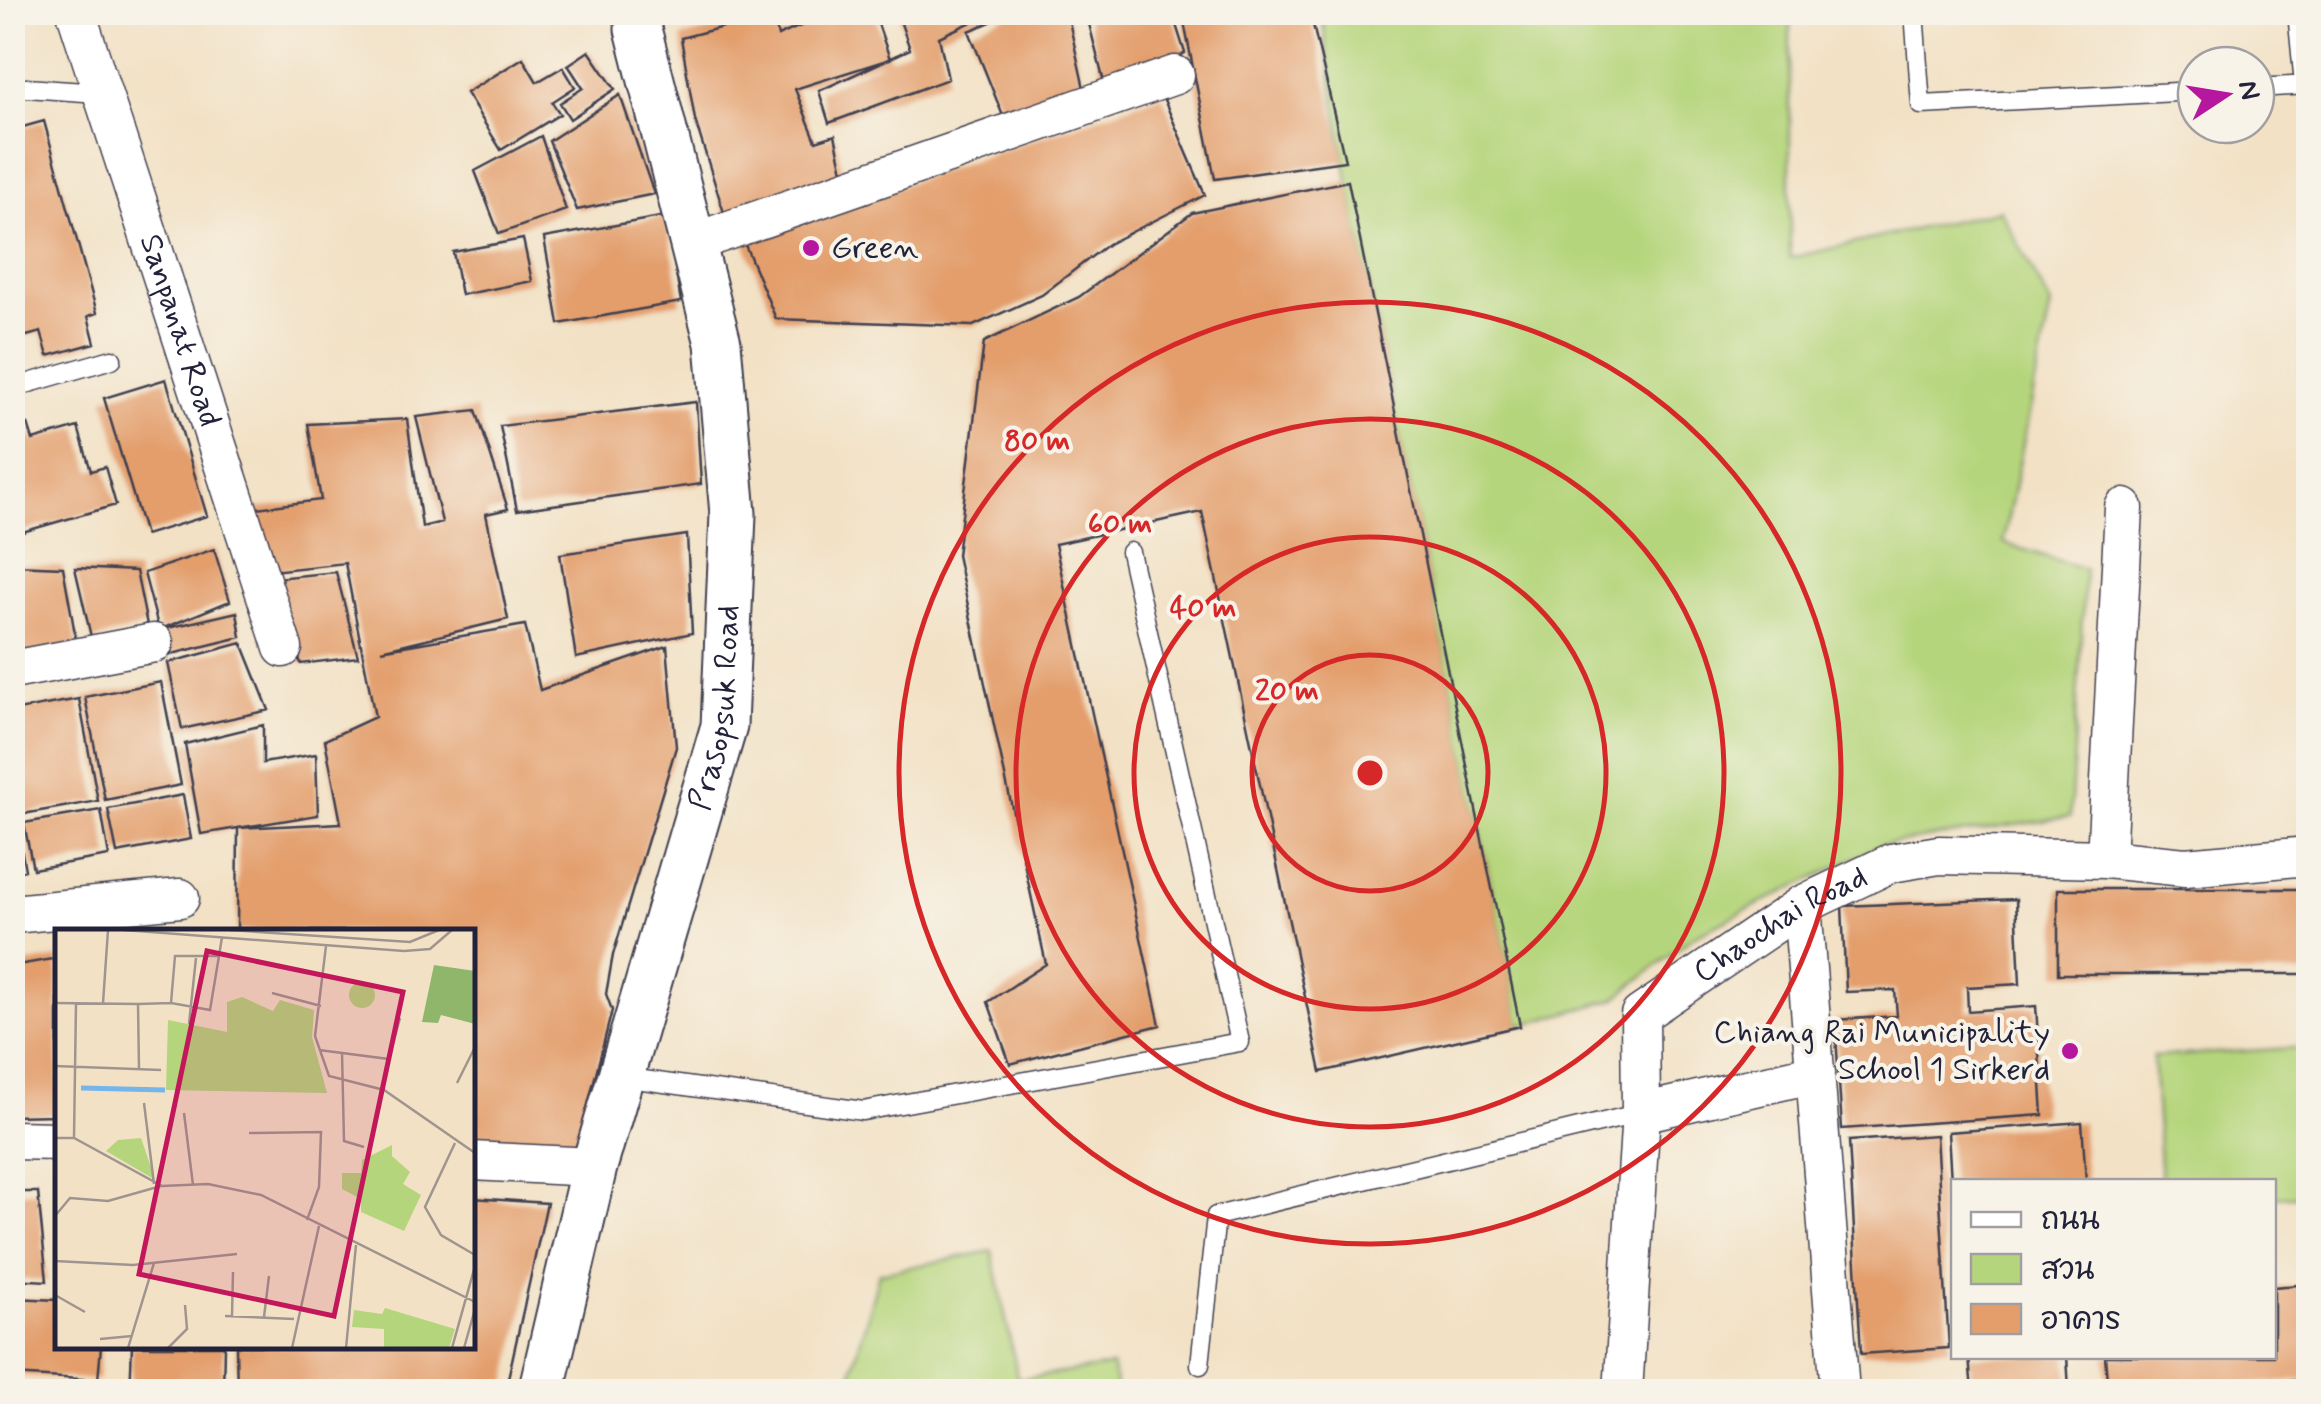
<svg xmlns="http://www.w3.org/2000/svg" width="2321" height="1404" viewBox="0 0 2321 1404" font-family="Mynerve,'Playpen Sans Thai',sans-serif">
	<rect width="100%" height="100%" fill="#f7f3e8"/>
	<filter id="ink" filterUnits="userSpaceOnUse"><feTurbulence type="fractalNoise" baseFrequency=".01" numOctaves="2"/><feDisplacementMap in="SourceGraphic" scale="20" xChannelSelector="R" yChannelSelector="G"/><feConvolveMatrix kernelMatrix="1 2 1 2 8 2 1 2 1" color-interpolation-filters="sRGB"/></filter>
	<filter id="wash" filterUnits="userSpaceOnUse"><feTurbulence type="fractalNoise" baseFrequency=".0048" numOctaves="4" result="noise"/><feDisplacementMap in="SourceGraphic" scale="40" xChannelSelector="R" yChannelSelector="G"/><feGaussianBlur stdDeviation="2.25" result="paint"/><feColorMatrix in="noise" values="0 0 0 0 0 0 0 0 0 0 0 0 0 0 0 0 0 1.4 0 .05"/><feComposite in="paint" operator="in"/></filter>
	<g filter="url(#wash)">
		<rect width="100%" height="100%" fill="#f2e1c5"/>
		<path fill="#b5d57c" stroke="#6c7c5c" stroke-width="2.5" d="M1321 13H1790V258L2000 210 2051 305 2003 543 2085 569 2070 817 1881 845 1695 935 1615 999 1520 1026 1348 181Z
			M2308 1047V1195L2274 1197V1182L2161 1181 2153 1057Z
			M992 1251 1018 1379 1112 1366 1117 1391H847L879 1273Z"/>
		<g id="blocks">
			<path fill="#e39e6c" d="M832 12H874L890 59 795 89 816 141 835 135 844 176 725 216 695 120 681 38 773 14 778 36Z
				M897 12H993L939 37 948 79 829 123 819 91 910 49Z
				M1014 12H1067L1085 93 1005 121 969 31Z
				M1086 12H1172L1185 53 1108 98Z
				M1182 12H1310L1345 161 1215 179Z
				M589 51 615 89 570 119 560 103 583 88 568 65Z
				M523 58 537 82 563 67 575 87 552 102 560 114 501 150 466 93Z
				M620 95 654 194 577 210 549 141Z
				M1162 95 1205 195 1108 244 1042 295 973 326 776 319 743 240Z
				M44 121 97 313 88 316 95 343 48 356 41 332 12 340V130Z
				M541 136 566 210 499 234 475 171Z
				M1348 181 1520 1026 1321 1072 1202 512 1055 544 1160 1025 1010 1064 988 1002 1046 964 957 555 984 342 1079 297 1192 213Z
				M666 216 681 302 559 324 544 238Z
				M523 239 532 281 461 295 453 252Z
				M166 379 207 516 145 535 104 398Z
				M696 402 701 484 517 510 500 426Z
				M476 410 508 509 486 514 508 619 381 650 525 625 540 690 667 646 676 747 613 955 606 994 612 1010 575 1156 472 1144V931H237L238 828 201 834 185 744 263 725V763L316 754 318 815 238 828 341 823 325 740 375 717 345 563 272 571 256 508 321 500 308 424 407 419 422 527 442 522 416 417Z
				M28 424 33 440 78 427 91 471 105 467 116 505 12 535V429Z
				M687 535 692 633 576 658 560 554Z
				M214 549 230 601 159 630 237 612 241 637 168 655 159 630 144 573Z
				M12 565 63 567 77 645 12 658Z
				M75 568 136 571 147 625 92 641Z
				M336 572 358 657 301 664 275 578Z
				M242 643 269 710 182 729 168 663Z
				M161 682 181 785 105 800 85 697Z
				M79 699 98 801 23 814 12 759V711Z
				M183 795 191 839 117 853 108 809Z
				M101 810 109 856 33 869 24 823Z
				M17 823 25 870 12 873V824Z
				M2058 889H2308V974H2058Z
				M2016 899 2020 984 1967 987 1968 1011 2036 1006 2043 1115 1842 1129 1835 1020 1897 1016 1895 990 1846 992 1842 906Z
				M58 958V1115L12 1116V966Z
				M2082 1122 2086 1182H1951L1948 1132Z
				M1936 1135 1949 1348 1861 1354 1849 1141Z
				M12 1192H38L47 1281 12 1279Z
				M472 1198 547 1203 505 1392H237L236 1346H472Z
				M2308 1284V1379L2181 1392H2108L2105 1356H2274V1287Z
				M12 1298 58 1300V1346H101L98 1380 12 1375Z
				M132 1346H224L223 1392H130Z
				M1969 1356H2067L2069 1390 1972 1392Z"/>
		</g>
	</g>
	<g filter="url(#ink)">
		<use href="#blocks" fill-opacity="0" stroke="#413f50" stroke-width="2.5"/>
		<g fill="none" stroke-linecap="round" stroke-linejoin="round">
			<defs>
				<path id="service" d="M1914 12 1921 105 2196 91
					M2297 12 2304 85
					M12 87 99 93
					M2256 88 2308 85
					M12 388 112 359
					M622 1077 863 1111 1240 1042 1130 552
					M1200 1365 1216 1216 1641 1113"/>
				<g id="minor">
					<path id="s1" d="M76 12 283 648"/>
					<path d="M692 243 1175 75"/>
					<path d="M12 670 154 643"/>
					<path d="M2106 859 2124 508"/>
					<path d="M1802 905 1840 1392"/>
					<path d="M12 914 180 898"/>
					<path d="M1641 1113 1816 1073"/>
					<path d="M12 1140 58 1141"/>
					<path d="M472 1161 594 1167"/>
					<path id="s2" d="M1623 1392 1641 1113 1640 1015 1802 905 1891 863 1939 855 2106 859 2185 867 2308 856"/>
				</g>
				<g id="tertiary">
					<path id="s3" d="M541 1392 594 1167 724 726 733 514 718 343 638 29 639 12"/>
				</g>
			</defs>
			<use href="#service" stroke="#413f50" stroke-width="21"/>
			<use href="#minor" stroke="#413f50" stroke-width="41"/>
			<use href="#tertiary" stroke="#413f50" stroke-width="49"/>
			<use href="#service" stroke="#fff" stroke-width="18"/>
			<use href="#minor" stroke="#fff" stroke-width="38"/>
			<use href="#tertiary" stroke="#fff" stroke-width="45"/>
		</g>
	</g>
	<g fill="none" stroke="#d62828" stroke-width="5">
		<circle cx="1370" cy="773" r="118"/>
		<circle cx="1370" cy="773" r="236"/>
		<circle cx="1370" cy="773" r="354"/>
		<circle cx="1370" cy="773" r="471"/>
	</g>
	<g fill="#b5179e" stroke="#f7f3e8" stroke-width="4">
		<circle cx="811" cy="248" r="10"/>
		<circle cx="2070" cy="1051" r="10"/>
	</g>
	<g text-anchor="middle" dominant-baseline="central" stroke-width="8" stroke-linejoin="round" paint-order="stroke">
		<g font-size="32" fill="#22223b" stroke="#f7f3e8" text-anchor="start">
			<text x="831" y="248">Green</text>
			<text x="2050" y="1033" text-anchor="end">Chiang Rai Municipality<tspan x="2050" dy="37">School 1 Sirkerd</tspan></text>
		</g>
		<g font-size="32" fill="#22223b" stroke="#f7f3e8">
			<text stroke="none"><textPath href="#s1" startOffset="335">Sanpanat Road</textPath></text>
			<text stroke="none"><textPath href="#s3" startOffset="708">Prasopsuk Road</textPath></text>
			<text stroke="none"><textPath href="#s2" startOffset="545">Chaochai Road</textPath></text>
		</g>
	</g>
	<g transform="translate(55 929)">
		<rect width="420" height="420" fill="#f2e1c5"/>
		<path d="M294 66a13 13 0 1 1 26 0a13 13 0 1 1-26 0ZM187 68 218 82 225 71 259 81 257 108 272 164 111 161 113 91 172 103V73ZM86 209 98 244 97 249 51 222 63 211ZM337 216V227L355 243 348 255 366 266 349 302 306 283V270L287 260V244H306L307 231ZM330 379 400 400 394 419H329V400L297 398 299 381 327 385Z" fill="#b5d57c"/>
		<path d="M379 36 420 42V95L386 86 383 94 367 93Z" fill="#90b66c"/>
		<path fill="none" stroke="#76b5ea" stroke-width="5" d="M26 159 110 161"/>
		<path fill="none" stroke="#9f958e" stroke-width="2.5" d="M69 1 349 22 375 20 397 1M174 1 355 13 384 1M271 17 260 107 274 147 329 161 420 224M164 27H120L116 74 155 81 164 27 167 8M217 64 266 77M0 74 83 75 84 140M48 74 53 1M83 75 116 74M134 95 141 29M264 121 334 130 345 89M287 124 289 212 309 218M0 137 106 141M402 154 420 118M89 174 99 255M129 184 138 256M194 204 266 203 264 258 252 291M0 209H19L107 257 153 255 206 266 420 373M19 209 21 74M400 214 370 278 386 306 420 326M0 287 15 269 53 272 106 257M0 332 78 336 182 325M0 366 30 383M170 387 239 390M177 387 178 343M209 388 214 347M45 410 77 407M73 419 99 334M113 419 132 400 130 376M237 419 264 297M291 419 301 316M397 419 420 337M409 419 420 380"/>
		<path fill="#c2185b" fill-opacity="0.15" stroke="#c2185b" stroke-width="5" d="M152 22 348 63 279 387 84 345Z"/>
		<rect width="420" height="420" fill="none" stroke="#22223b" stroke-width="5"/>
	</g>
	<circle cx="1370" cy="773" r="15" fill="#d62828" stroke="#f7f3e8" stroke-width="5"/>
	<g font-size="30" text-anchor="middle" font-weight="bold" fill="#d62828" stroke="#f7f3e8" stroke-width="8" stroke-linejoin="round" paint-order="stroke">
		<text x="1037" y="450">80 m</text>
		<text x="1120" y="533">60 m</text>
		<text x="1203" y="617">40 m</text>
		<text x="1287" y="700">20 m</text>
	</g>
	<rect width="2321" height="1404" fill="none" stroke="#f7f3e8" stroke-width="50"/>
	<rect x="1951" y="1179" width="325" height="180" fill="#f7f3e8" stroke="#a29fa3" stroke-width="2.5"/>
	<rect x="1971" y="1212" width="50" height="15" fill="#ffffff" stroke="#a29fa3" stroke-width="2.5"/>
	<text x="2041" y="1229" font-size="30" fill="#22223b">ถนน</text>
	<rect x="1971" y="1254" width="50" height="30" fill="#b5d57c" stroke="#a29fa3" stroke-width="2.5"/>
	<text x="2041" y="1279" font-size="30" fill="#22223b">สวน</text>
	<rect x="1971" y="1304" width="50" height="30" fill="#e39e6c" stroke="#a29fa3" stroke-width="2.5"/>
	<text x="2041" y="1329" font-size="30" fill="#22223b">อาคาร</text>
	<g transform="translate(2226 95) rotate(78)"><circle r="48" fill="#f7f3e8" stroke="#a29fa3" stroke-width="2.5"/>
	<path d="M0-8L18 38L0 25L-18 38Z" fill="#b5179e"/>
	<text y="-15" font-size="28" font-weight="bold" text-anchor="middle" fill="#22223b">N</text>
	</g>
</svg>
